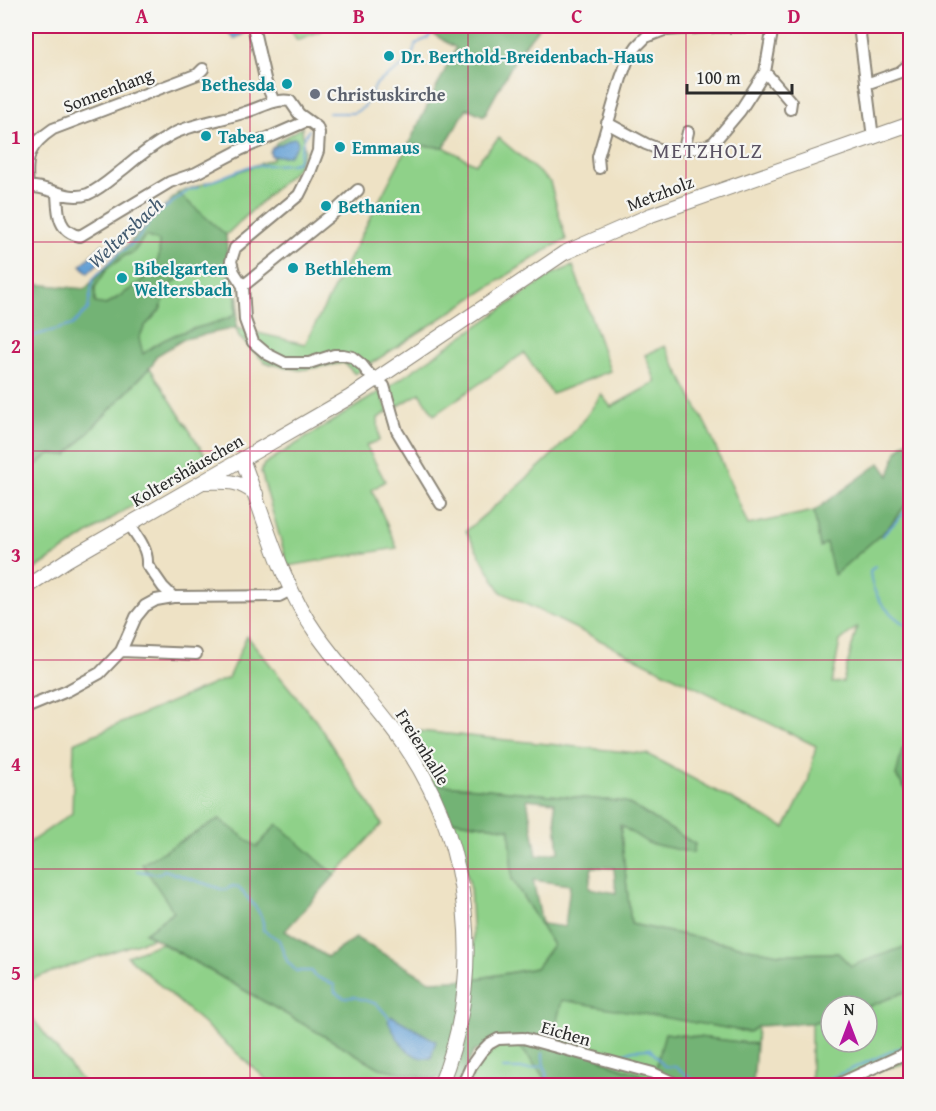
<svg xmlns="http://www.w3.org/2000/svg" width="936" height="1111" viewBox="0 0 936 1111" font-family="'Gentium Book Plus',serif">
	<rect width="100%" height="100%" fill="#f6f6f2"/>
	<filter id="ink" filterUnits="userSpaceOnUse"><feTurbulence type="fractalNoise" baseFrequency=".0167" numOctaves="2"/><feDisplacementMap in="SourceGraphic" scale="12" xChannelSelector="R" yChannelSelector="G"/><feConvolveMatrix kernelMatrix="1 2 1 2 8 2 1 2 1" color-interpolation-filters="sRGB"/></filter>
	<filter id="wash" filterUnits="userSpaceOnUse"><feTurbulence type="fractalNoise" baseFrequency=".008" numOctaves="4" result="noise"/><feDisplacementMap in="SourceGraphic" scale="24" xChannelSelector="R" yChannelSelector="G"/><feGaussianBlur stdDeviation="1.35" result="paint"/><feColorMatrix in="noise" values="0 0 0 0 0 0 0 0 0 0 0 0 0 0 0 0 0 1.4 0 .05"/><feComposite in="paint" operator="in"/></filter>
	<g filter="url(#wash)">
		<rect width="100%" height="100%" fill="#eee2c5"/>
		<path fill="#8fd189" stroke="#5d7e5a" stroke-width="1.5" fill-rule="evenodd" d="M288 26H326L323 30 297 40Z
			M302 127 304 152 297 168 226 235 178 193 273 159 276 143Z
			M499 138 550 182 566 240 551 247 355 374 344 363 300 370 266 363 239 337 236 328 305 344 408 145 444 147 475 164Z
			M145 236 159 241C159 246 160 251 159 256 156 276 121 295 105 305L95 303V287L107 269 126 255 133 253Z
			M573 266 610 371 552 394 524 353 434 415 420 393 395 408 390 386 553 274Z
			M190 270 228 273C234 288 239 299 235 315 220 323 205 325 189 330 172 335 156 343 142 355L139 338 145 326 160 310 169 286Z
			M665 346 709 431 748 525 814 511 820 547 826 542 835 574 888 528 910 499V745L896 776 910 795V945L851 966 838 953 778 954 631 924 620 824 692 853 695 844 626 802 433 784 408 730 647 754 785 828 808 782 816 746 501 592 466 531C510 492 572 445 601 394L611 407 656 382 645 355ZM857 627 843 682 832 683 840 641Z
			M150 368 209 461 120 513 26 575V473L50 454 67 455Z
			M381 391 388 412 378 418 379 441 366 445 385 481 372 490 397 548 288 566 261 472 264 464Z
			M247 636 316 721 382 824 335 875 276 825 257 847 145 933 153 938 26 981V845L72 813 74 743 228 678Z
			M451 820 510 829 512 879 553 945 536 968 475 979 470 885Z
			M161 943 380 1068 435 1079 432 1086 273 1085 127 956Z
			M910 990V1062L826 1085H811V1023L831 1017V1042H867V1007Z
			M562 999 748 1032 757 1026 756 1044 665 1033 654 1079 612 1065 554 1032Z
			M26 1010 85 1085H26Z
			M516 1041 550 1085 468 1086 477 1064 491 1047Z"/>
		<path fill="#73b375" stroke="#4f6f50" stroke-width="1.5" fill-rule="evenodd" d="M420 26H540L518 54 484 116 467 108 444 147 408 145 456 48Z
			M178 193 226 235 228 264 239 298 236 328 184 339 156 356 153 364 67 455 50 454 26 473V283L85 289ZM145 236 159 241C159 246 160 251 159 256 156 276 121 295 106 305L95 303V287L107 269 126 255 133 253ZM190 270 228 273C234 288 239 299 235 315 220 323 205 325 189 330 172 335 156 343 143 354L139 338 145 326 160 310 169 286Z
			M910 438V499L888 528 834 575 826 543 820 547 814 511 880 463 889 476 897 451Z
			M910 741V795L896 776 902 750Z
			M433 784 626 802 695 844 693 853 648 843 620 825 631 924 778 954 838 953 851 966 910 945V990L867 1007 831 1006V1017L811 1023 758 1026 749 1032 562 1000 554 1032 612 1065 653 1079 665 1033 756 1044 753 1085H550L516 1041 474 1051 458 1085H446L449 1078 435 1079 380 1068 145 933 174 912 142 864 219 819 257 847 277 824 335 875 285 931 327 957 356 938 430 981 475 979 536 968 553 945 512 879 510 829 451 820ZM527 799 554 802 559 852 537 856ZM592 867 614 868 616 893 589 888ZM533 880 570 885 565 927 542 924Z"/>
		<path fill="#65a0d5" stroke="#486680" stroke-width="1.5" d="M223 26H247L249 31 234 39Z
			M293 138H296L298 143 295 149 288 156H271L270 152 272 148Z
			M103 244 110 252 88 273 81 265Z
			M392 1016 436 1041 431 1058C409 1061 396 1038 388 1021Z"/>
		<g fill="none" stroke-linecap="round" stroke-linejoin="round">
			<path stroke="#65a0d5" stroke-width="2" d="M329 113H354L364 107 377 83 410 61 416 44C425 38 433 40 431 26
				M205 184 250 166 292 164 298 161 304 138 309 130
				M26 338 72 325 88 309 93 279 118 254 136 241 156 215 189 190 199 187
				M882 536 906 511 910 501
				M875 566 870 571C871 597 889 615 910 628L907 665 910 694
				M908 785 910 788
				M137 871 159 874 164 870 224 890 233 886 238 887C248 899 266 914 263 930L279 940 287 961 296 971H312L313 975 334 985 335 992 344 998 354 997 377 1004 392 1021
				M544 1038 558 1042
				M543 1053C542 1068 548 1071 548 1086
				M615 1058 633 1050 650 1049 664 1066 676 1067 702 1086
				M503 1069H532L542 1066
				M813 1086 899 1048H905"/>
		</g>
	</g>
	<g filter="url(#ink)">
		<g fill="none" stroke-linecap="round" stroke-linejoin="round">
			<defs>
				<path id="minor" d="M253 26 266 83 274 102
					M859 26 873 138
					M765 72 791 102 790 109
					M866 84 900 72 910 64
					M607 123 646 144 664 151 705 147 714 142 740 111 765 72 773 26
					M684 149 688 132
					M599 168 598 157 621 78 628 59 637 46 646 37 664 30 715 27 792 26
					M28 186C25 157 29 145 53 129L198 74 203 69
					M26 187C46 184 67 202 88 194 102 188 114 176 126 167 140 155 155 144 171 135 187 125 226 119 246 112 260 108 275 98 290 101L299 114 317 127 319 133 318 151 309 175 299 195 235 248 231 261 234 272 243 286 245 320 253 342 267 354 285 363H309L334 355H343L352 357 362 365 369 374 384 386 397 431 441 504
					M57 193C58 211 57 232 80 236L170 182 196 173 240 150 307 121
					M243 286 331 215 358 190
					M129 524C137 536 148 549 147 564L163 587 173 597
					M121 651 196 654
					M26 708 67 691 100 673 121 651 136 617 145 606 156 600 173 597 279 596 291 590
					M462 1086 471 1066 481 1052 489 1044 498 1039 523 1038 653 1073 681 1086
					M834 1086 904 1054 910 1048"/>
				<path id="major" d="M242 459C264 516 281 584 316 633 344 673 379 707 406 747 472 845 485 977 440 1086
					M204 482C227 482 236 479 256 494
					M26 587 67 560 350 397 564 253 651 215 910 124"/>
			</defs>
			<use href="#minor" stroke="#8c8678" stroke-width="14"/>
			<use href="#major" stroke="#8c8678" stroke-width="16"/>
			<use href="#minor" stroke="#fff" stroke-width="10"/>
			<use href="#major" stroke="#fff" stroke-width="14"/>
		</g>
	</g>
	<path fill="none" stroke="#c2185b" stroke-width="1.5" stroke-opacity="0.55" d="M250 26V1086M468 26V1086M686 26V1086M26 242H910M26 451H910M26 660H910M26 869H910"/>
	<g fill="#0f9aa8" stroke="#f6f6f2" stroke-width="2">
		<circle cx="389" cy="56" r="6"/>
		<circle cx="287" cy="84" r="6"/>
		<circle cx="206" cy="136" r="6"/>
		<circle cx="340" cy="147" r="6"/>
		<circle cx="326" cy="206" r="6"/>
		<circle cx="293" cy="268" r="6"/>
		<circle cx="122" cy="278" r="6"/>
	</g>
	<circle fill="#6b7280" stroke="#f6f6f2" stroke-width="2" cx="315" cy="94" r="6"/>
	<g text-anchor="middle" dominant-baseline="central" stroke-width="4.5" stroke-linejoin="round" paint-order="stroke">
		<g font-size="18" font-weight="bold" fill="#0d838f" stroke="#f6f6f2" text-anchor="start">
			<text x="401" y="56">Dr. Berthold-Breidenbach-Haus</text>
			<text x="275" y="84" text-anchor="end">Bethesda</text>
			<text x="218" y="136">Tabea</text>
			<text x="352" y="147">Emmaus</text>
			<text x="338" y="206">Bethanien</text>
			<text x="134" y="268">Bibelgarten<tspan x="134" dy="21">Weltersbach</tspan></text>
			<text x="305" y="268">Bethlehem</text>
		</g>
		<g font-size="18" fill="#2b2b2b" stroke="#f6f6f2">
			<text transform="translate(108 90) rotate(-21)">Sonnenhang</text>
			<text transform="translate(660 193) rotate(-21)">Metzholz</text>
			<text transform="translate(187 470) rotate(-30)">Koltershäuschen</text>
			<text transform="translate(423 747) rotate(58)">Freienhalle</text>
			<text transform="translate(566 1033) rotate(16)">Eichen</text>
		</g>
		<g font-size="18" font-weight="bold" fill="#5b616d" stroke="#f6f6f2" text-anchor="start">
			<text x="327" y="94">Christuskirche</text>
		</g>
		<g font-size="20" font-style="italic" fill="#425a6f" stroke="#f6f6f2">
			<text transform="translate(125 232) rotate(-43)">Weltersbach</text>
		</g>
		<g font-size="21" letter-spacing="1.5" fill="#5b5363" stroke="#f6f6f2">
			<text x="708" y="150">METZHOLZ</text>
		</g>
	</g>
	<rect width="936" height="1111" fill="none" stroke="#f6f6f2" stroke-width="66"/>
	<g transform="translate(849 1024)"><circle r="28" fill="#f6f6f2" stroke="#a5a5a2" stroke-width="1.5"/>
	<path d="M0-4.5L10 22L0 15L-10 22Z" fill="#b5179e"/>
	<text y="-9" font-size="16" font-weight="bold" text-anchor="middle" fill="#2b2b2b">N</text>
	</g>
	<path d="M687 84v9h105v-9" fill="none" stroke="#2b2b2b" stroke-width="3"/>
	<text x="696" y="84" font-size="18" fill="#2b2b2b" stroke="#f6f6f2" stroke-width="4.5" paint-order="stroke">100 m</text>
	<rect x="33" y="33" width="870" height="1045" fill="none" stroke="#c2185b" stroke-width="2"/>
	<g font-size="20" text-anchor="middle" font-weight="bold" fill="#c2185b">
		<text x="142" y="23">A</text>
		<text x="359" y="23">B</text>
		<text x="577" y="23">C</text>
		<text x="794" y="23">D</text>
		<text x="16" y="144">1</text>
		<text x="16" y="353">2</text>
		<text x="16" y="562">3</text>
		<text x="16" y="771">4</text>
		<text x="16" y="980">5</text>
	</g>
</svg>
